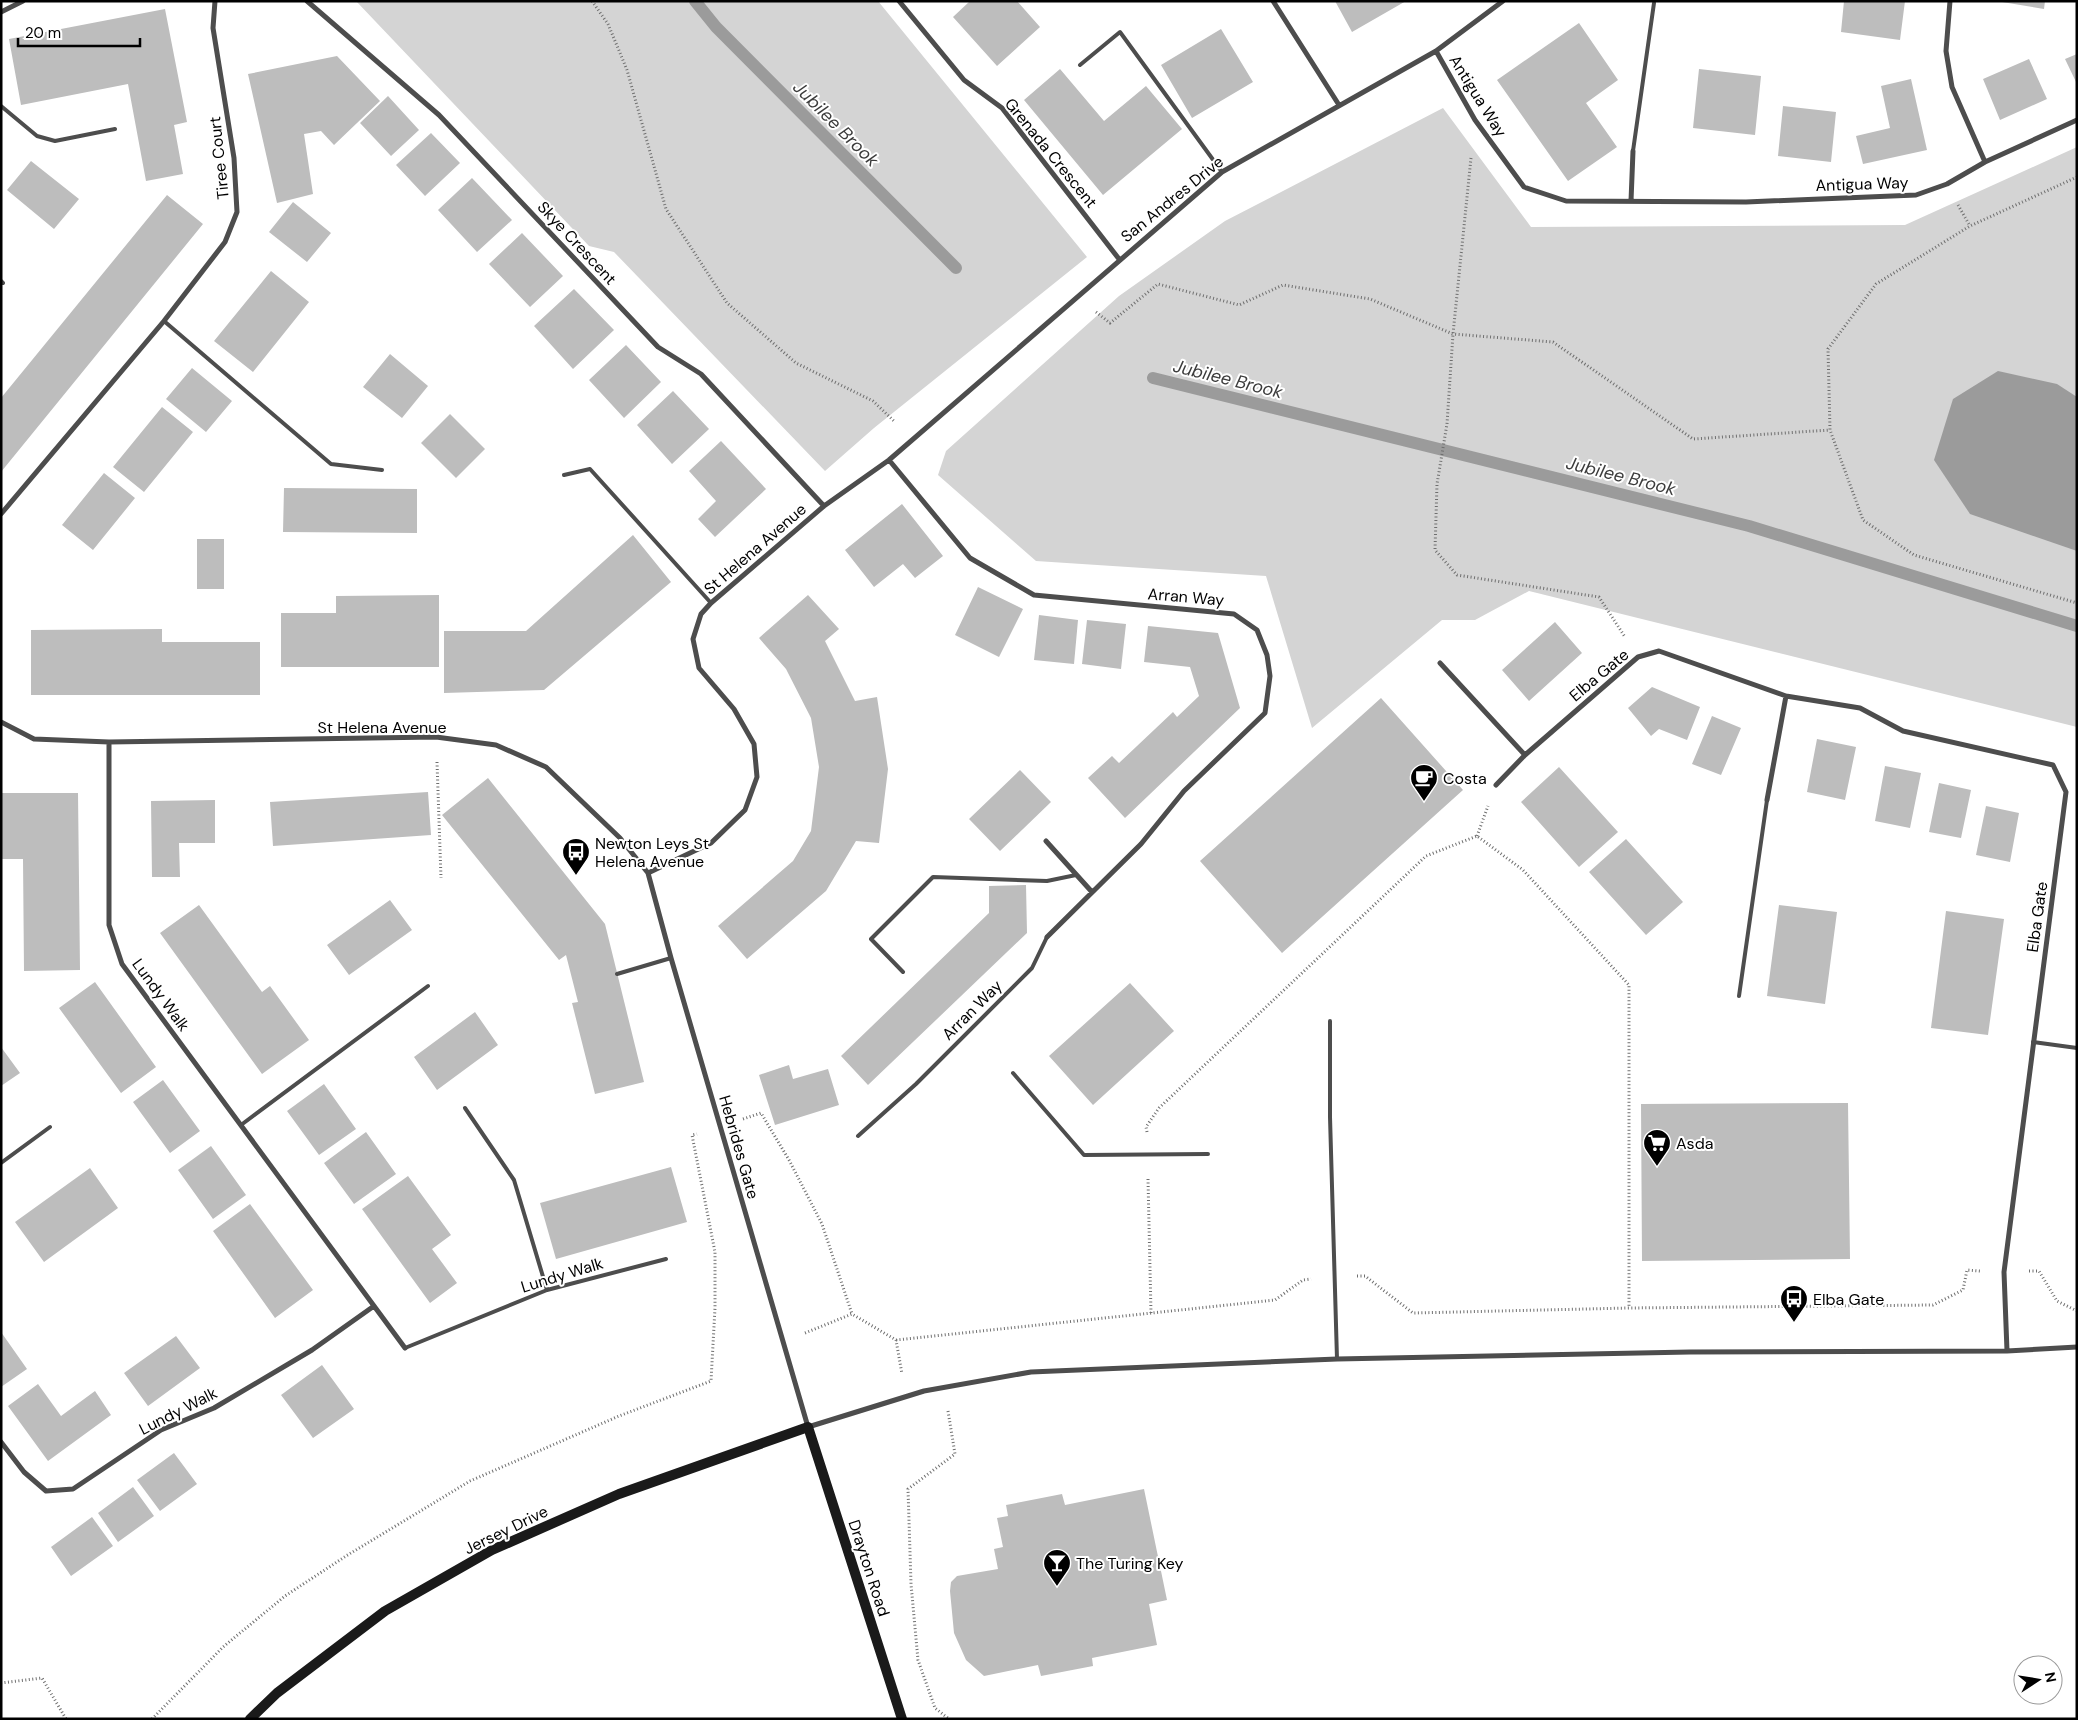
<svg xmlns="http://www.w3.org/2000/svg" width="2078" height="1720" viewBox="0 0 2078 1720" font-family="'DM Sans',sans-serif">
	<rect width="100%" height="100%" fill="#fff"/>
	<path fill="#d4d4d4" d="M356 1H878L1087 257 874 428 825 471 614 252 589 246Z
		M1443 108 1531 227 1905 225 2077 147V727L1529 591 1475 620H1442L1312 728 1266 576 1036 561 938 475 946 451 1119 296 1225 221Z"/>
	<path fill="#9b9b9b" d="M1998 371 2057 384 2077 397V551L1970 514 1934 460 1953 399Z"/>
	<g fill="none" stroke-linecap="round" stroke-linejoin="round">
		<path stroke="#9b9b9b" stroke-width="12" d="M695 1 716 27 956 268
			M1153 378 1749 526 2077 626"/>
	</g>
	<path fill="#bdbdbd" d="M970 1H1017L1040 27 997 66 953 17Z
		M1335 1H1406L1352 32Z
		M1844 1H1905L1900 40 1841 32Z
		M1996 1H2045L2044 9Z
		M165 9 187 122 174 125 183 174 146 181 128 84 21 105 9 39Z
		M1579 23 1618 80 1586 103 1617 147 1568 181 1497 80Z
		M1221 29 1253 82 1192 118 1161 65Z
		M2077 54V84L2065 59Z
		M337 56 380 101 334 145 321 131 304 134 313 194 277 203 248 74Z
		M2029 59 2047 99 2000 120 1983 79Z
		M1060 69 1104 121 1146 86 1182 129 1103 195 1024 100Z
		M1699 69 1761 76 1755 135 1693 128Z
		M1911 79 1927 150 1863 164 1856 136 1890 128 1881 86Z
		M388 96 419 130 391 156 360 123Z
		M1783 106 1836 112 1831 162 1778 156Z
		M431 133 460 163 425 196 396 165Z
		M31 161 79 199 54 229 7 190Z
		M472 178 512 220 477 252 438 210Z
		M167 195 203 224 1 472V398Z
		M293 202 331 233 307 262 269 232Z
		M522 233 563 276 530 307 489 264Z
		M271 271 309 302 253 372 214 341Z
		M574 289 614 330 573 369 534 326Z
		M626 345 661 382 624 418 589 380Z
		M390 354 428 386 402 418 363 387Z
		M192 368 232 401 206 432 166 399Z
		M673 391 709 429 672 464 637 425Z
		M162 407 193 432 144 492 113 467Z
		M450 414 485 449 456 478 421 443Z
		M721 441 766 489 715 537 698 519 716 501 689 471Z
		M104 473 135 498 93 550 62 525Z
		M284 488 417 489V533L283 532Z
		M902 504 943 556 915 578 903 564 874 587 845 550Z
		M633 535 671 582 544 690 444 693V631H526Z
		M197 539H224V589H197Z
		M978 587 1023 609 999 657 955 635Z
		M439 595V667H281V613H336V596Z
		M808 595 839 629 825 641 855 701 877 697 888 769 879 843 856 841 826 891 747 959 718 926 793 861 811 831 819 767 811 718 786 669 759 638Z
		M1039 615 1078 620 1074 664 1034 660Z
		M1087 620 1126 624 1121 669 1082 664Z
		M1555 622 1582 653 1529 701 1502 670Z
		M1148 626 1218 633 1240 708 1125 818 1088 778 1112 756 1119 763 1173 712 1177 717 1199 696 1190 667 1144 662Z
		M162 629V642H260V695H31V630Z
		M1652 687 1700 707 1687 740 1659 729 1651 736 1628 708Z
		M1381 698 1463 790 1282 953 1200 861Z
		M1712 716 1741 728 1721 775 1692 764Z
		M1817 739 1856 747 1845 800 1807 792Z
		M1885 766 1921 773 1910 828 1875 821Z
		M1559 767 1618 832 1579 867 1521 802Z
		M1020 770 1051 802 1000 851 969 819Z
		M488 778 605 924 644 1082 595 1094 572 1003 578 1002 566 955 559 960 442 815Z
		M1939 783 1971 790 1961 838 1929 832Z
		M428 792 431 835 273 846 270 802Z
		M1 793H78L80 970 24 971 23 859H1Z
		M215 800V843H179L180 877H152L151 801Z
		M1986 806 2019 813 2010 862 1976 855Z
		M1626 839 1683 902 1646 935 1589 872Z
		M1026 885 1027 933 868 1085 841 1056 989 913V886Z
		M390 900 412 930 349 975 327 945Z
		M199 905 262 992 270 986 309 1040 262 1074 160 933Z
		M1779 905 1837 912 1825 1004 1767 996Z
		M1946 911 2004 919 1988 1035 1931 1028Z
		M95 982 156 1067 121 1093 59 1008Z
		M1130 983 1174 1031 1093 1105 1049 1056Z
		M475 1012 498 1045 437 1090 414 1057Z
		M1 1047 20 1073 1 1086Z
		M789 1065 793 1079 828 1069 839 1105 775 1125 759 1075Z
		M163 1080 200 1131 170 1153 133 1102Z
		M324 1084 356 1129 319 1155 287 1111Z
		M1848 1103 1850 1259 1642 1261 1641 1104Z
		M366 1132 396 1174 354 1204 324 1163Z
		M211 1146 246 1195 213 1219 178 1170Z
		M671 1167 687 1222 556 1259 540 1203Z
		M90 1168 118 1208 44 1262 15 1222Z
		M408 1176 451 1235 432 1249 457 1283 430 1303 362 1209Z
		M250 1204 313 1290 275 1318 213 1231Z
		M1 1332 27 1369 1 1387Z
		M176 1336 200 1368 148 1406 124 1373Z
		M322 1365 354 1409 313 1438 281 1395Z
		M38 1384 61 1416 95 1391 111 1415 48 1461 8 1406Z
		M174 1453 197 1484 160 1511 137 1480Z
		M133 1487 154 1516 118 1542 98 1513Z
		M1144 1489 1167 1600 1149 1604 1157 1645 1092 1658 1093 1666 1041 1676 1038 1665 984 1676 966 1660 954 1633 950 1591 951 1582 957 1576 998 1569 994 1549 1003 1547 997 1518 1008 1516 1006 1505 1062 1494 1065 1505Z
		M92 1517 113 1546 71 1576 51 1547Z"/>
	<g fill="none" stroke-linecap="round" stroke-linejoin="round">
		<path stroke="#6f6f6f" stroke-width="3" stroke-dasharray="1 2.5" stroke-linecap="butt" d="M592 1 608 24 627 70 666 209 727 303 796 363 873 401 895 422
			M1471 158 1453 334 1447 424 1437 484 1435 550 1457 575 1599 597 1625 637
			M2077 177 1970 226 1876 284 1828 349 1830 430 1863 520 1914 555 2077 603
			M1958 205 1970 226
			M1096 312 1110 323 1158 284 1239 305 1283 285 1370 299 1453 334 1553 342 1693 439 1830 430
			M437 762 441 878
			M1477 836 1488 806
			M743 1119 761 1113 789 1160 822 1224 852 1314
			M1147 1132 1146 1127 1159 1108 1426 856 1477 836 1523 870 1629 985V1308
			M1148 1179 1151 1313
			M2029 1271H2039L2057 1301 2077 1311
			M1357 1276H1365L1413 1313 1629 1308 1933 1305 1963 1290 1967 1270 1980 1271
			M805 1333 852 1314 896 1340 902 1374
			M896 1340 1275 1300 1303 1280 1311 1279
			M948 1411 955 1454 908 1489 911 1584 918 1660 935 1708 949 1719
			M1 1683 42 1678 66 1719
			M152 1719 223 1647 285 1596 346 1556 470 1481 619 1416 711 1381 715 1308V1252L692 1135 697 1134"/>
		<path stroke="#4d4d4d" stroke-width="4" d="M1080 65 1120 32 1222 172
			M1 106 37 136 55 141 115 129
			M1633 151 1654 3
			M1 281 3 283
			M164 321 331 464 382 470
			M564 475 590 469 711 603
			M903 972 871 939 933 877 1047 881 1076 875
			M617 974 671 958
			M1739 996 1767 800
			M1330 1021V1117L1337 1359
			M2033 1042 2077 1048
			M1013 1073 1084 1155 1208 1154
			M465 1108 514 1180 547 1290
			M241 1125 428 986
			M858 1136 916 1084 1032 968 1047 937
			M1 1163 50 1127
			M405 1348 547 1290 666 1259"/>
		<path stroke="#4d4d4d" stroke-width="5" d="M307 1 439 115 658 347 701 374 824 506
			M899 1 964 80 1002 108 1119 259
			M1273 1 1339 105
			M1950 1 1946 51 1952 87 1985 162
			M1 12 23 1
			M1436 51 1475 120 1524 187 1566 201 1746 202 1916 195 1947 184 1985 162 2077 120
			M1631 201 1633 151
			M889 460 970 558 1034 595 1234 614 1257 630 1267 655 1270 676 1265 713 1184 791 1141 844 1047 937
			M1 514 164 321 225 242 237 212 234 158 213 28 215 1
			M1440 663 1525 755
			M1 722 34 739 109 742 436 737 496 745 546 767 620 838 648 873 671 958 808 1427 924 1391 1031 1372 1337 1359 1690 1352 2007 1351 2077 1347
			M109 742V925L122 964 405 1348
			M1496 785 1525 755 1638 657 1659 651 1786 696 1860 708 1903 731 2053 765 2066 792 2004 1272 2007 1351
			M1767 800 1786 696
			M1046 841 1092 892
			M648 873 711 843 745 810 757 777 754 744 734 709 699 668 693 639 701 614 711 603 824 506 889 460 1222 172 1436 51 1503 1
			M1 1442 24 1472 46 1491 73 1489 161 1430 214 1408 312 1350 374 1306"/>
		<path stroke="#1a1a1a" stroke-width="10" d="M250 1719 277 1693 385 1611 492 1550 619 1494 808 1427 902 1719"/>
	</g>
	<defs>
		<symbol id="cafe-pin" viewBox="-11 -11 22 30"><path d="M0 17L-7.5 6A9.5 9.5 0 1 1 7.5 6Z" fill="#000" stroke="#fff"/><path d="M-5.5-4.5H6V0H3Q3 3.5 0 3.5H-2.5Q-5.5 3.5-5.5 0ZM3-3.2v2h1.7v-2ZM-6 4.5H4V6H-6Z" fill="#fff"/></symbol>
		<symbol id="bus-pin" viewBox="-11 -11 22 30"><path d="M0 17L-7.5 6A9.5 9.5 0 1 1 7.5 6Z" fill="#000" stroke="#fff"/><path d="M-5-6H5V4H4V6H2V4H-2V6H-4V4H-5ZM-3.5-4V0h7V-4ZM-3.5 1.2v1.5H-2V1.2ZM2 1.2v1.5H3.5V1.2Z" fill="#fff"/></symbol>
		<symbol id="supermarket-pin" viewBox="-11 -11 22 30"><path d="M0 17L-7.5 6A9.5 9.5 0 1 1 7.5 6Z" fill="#000" stroke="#fff"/><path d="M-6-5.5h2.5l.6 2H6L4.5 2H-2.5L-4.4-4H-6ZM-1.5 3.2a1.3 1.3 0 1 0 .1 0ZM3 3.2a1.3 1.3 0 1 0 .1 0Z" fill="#fff"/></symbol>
		<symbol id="bar-pin" viewBox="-11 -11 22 30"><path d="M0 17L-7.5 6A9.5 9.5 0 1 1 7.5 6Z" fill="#000" stroke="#fff"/><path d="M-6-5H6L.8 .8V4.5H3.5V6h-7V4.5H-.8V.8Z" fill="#fff"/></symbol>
	</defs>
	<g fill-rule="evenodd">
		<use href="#cafe-pin" x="1408" y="762" width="32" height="43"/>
		<use href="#bus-pin" x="560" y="836" width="32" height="43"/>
		<use href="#supermarket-pin" x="1641" y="1127" width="32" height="43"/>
		<use href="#bus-pin" x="1778" y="1283" width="32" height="43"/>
		<use href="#bar-pin" x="1041" y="1547" width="32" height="43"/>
	</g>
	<g text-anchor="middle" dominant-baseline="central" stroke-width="4" stroke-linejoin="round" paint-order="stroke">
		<g font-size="16" fill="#000" stroke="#fff">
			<text transform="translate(1478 96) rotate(58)">Antigua Way</text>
			<text transform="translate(1051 153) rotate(51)">Grenada Crescent</text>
			<text transform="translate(219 158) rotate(-96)">Tiree Court</text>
			<text transform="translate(1862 184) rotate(-2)">Antigua Way</text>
			<text transform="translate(1172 199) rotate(-39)">San Andres Drive</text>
			<text transform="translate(577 243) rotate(47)">Skye Crescent</text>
			<text transform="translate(755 549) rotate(-41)">St Helena Avenue</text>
			<text transform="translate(1186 597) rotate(5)">Arran Way</text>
			<text transform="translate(1599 675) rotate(-40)">Elba Gate</text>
			<text x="382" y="727">St Helena Avenue</text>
			<text transform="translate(2037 917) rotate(-82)">Elba Gate</text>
			<text transform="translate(161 995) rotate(54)">Lundy Walk</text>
			<text transform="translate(972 1010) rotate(-45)">Arran Way</text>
			<text transform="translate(739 1147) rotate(74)">Hebrides Gate</text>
			<text transform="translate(562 1275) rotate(-17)">Lundy Walk</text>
			<text transform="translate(178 1411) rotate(-27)">Lundy Walk</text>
			<text transform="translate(506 1530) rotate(-26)">Jersey Drive</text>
			<text transform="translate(869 1568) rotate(72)">Drayton Road</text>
		</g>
		<g font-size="16" fill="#000" stroke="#fff" text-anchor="start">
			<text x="1443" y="778">Costa</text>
			<text x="595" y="843">Newton Leys St<tspan x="595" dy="18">Helena Avenue</tspan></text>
			<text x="1676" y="1143">Asda</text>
			<text x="1813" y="1299">Elba Gate</text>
			<text x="1076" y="1563">The Turing Key</text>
		</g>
		<g font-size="18" font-style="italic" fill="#3c3c3c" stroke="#fff">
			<text transform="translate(836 124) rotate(45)">Jubilee Brook</text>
			<text transform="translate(1228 379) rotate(14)">Jubilee Brook</text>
			<text transform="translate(1621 476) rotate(14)">Jubilee Brook</text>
		</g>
	</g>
	<rect width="2078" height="1720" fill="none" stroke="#000000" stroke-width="5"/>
	<g transform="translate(2038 1680) rotate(78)"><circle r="24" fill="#ffffff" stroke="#999999"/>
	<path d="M0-4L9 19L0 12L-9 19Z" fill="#000000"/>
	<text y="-8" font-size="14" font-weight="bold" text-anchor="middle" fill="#000000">N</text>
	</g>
	<path d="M18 38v8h122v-8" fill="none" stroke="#000000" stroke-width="2.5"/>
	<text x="25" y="38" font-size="15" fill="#000000" stroke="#ffffff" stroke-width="4" paint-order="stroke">20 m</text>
</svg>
